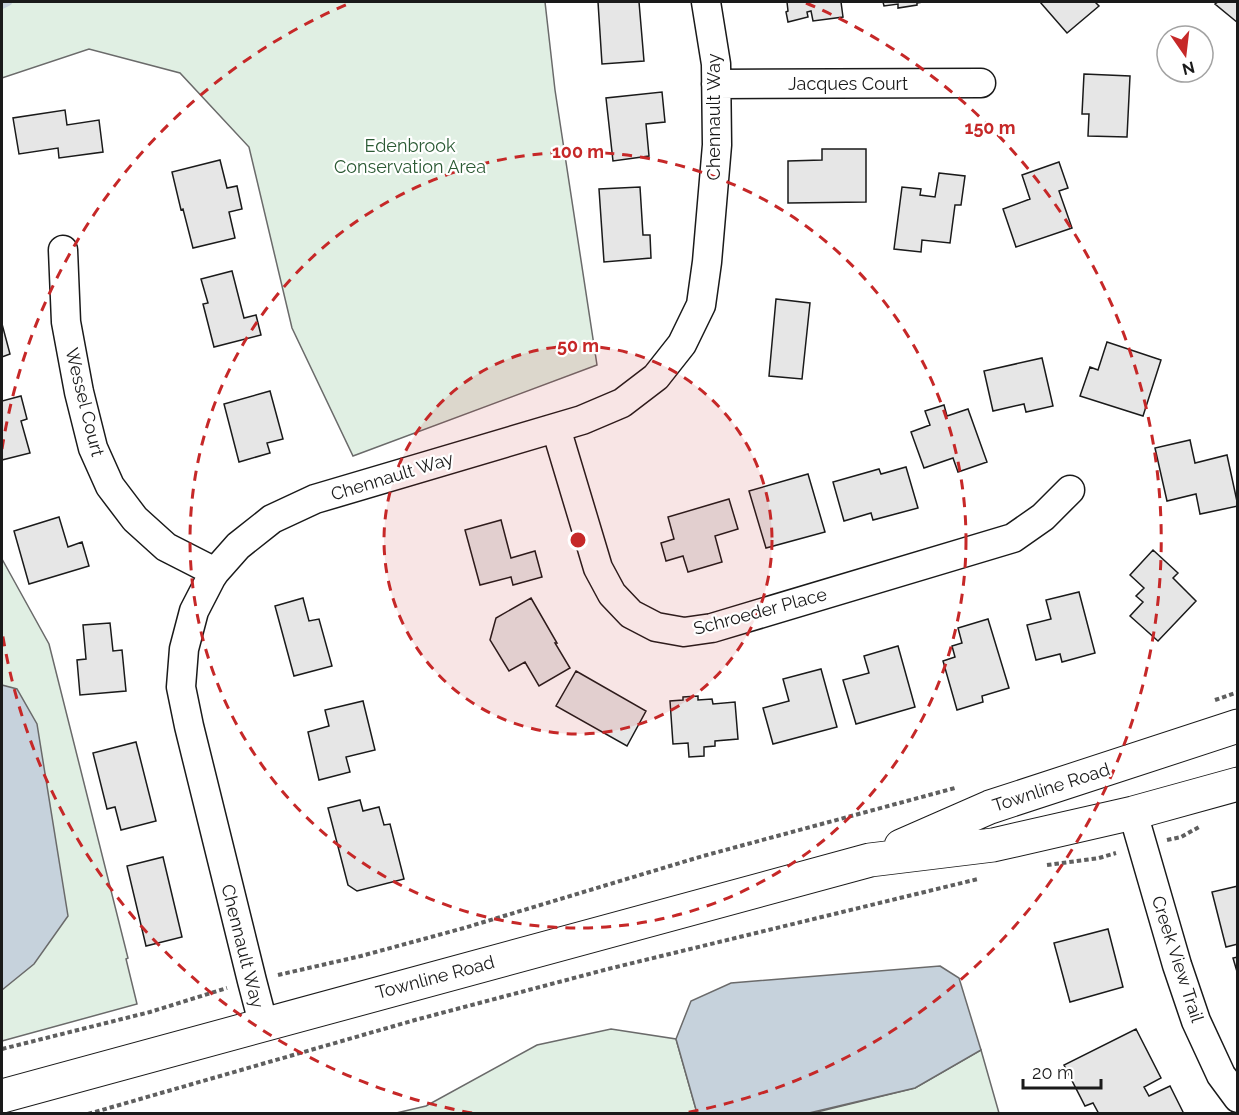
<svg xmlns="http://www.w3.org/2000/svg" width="1239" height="1115" viewBox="0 0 1239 1115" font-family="Raleway,sans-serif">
	<rect width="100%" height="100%" fill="#fff"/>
	<path fill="#e0efe3" stroke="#6a6a6a" stroke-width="1.5" d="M2 2H545L555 90 597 365 353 456 292 328 249 147 180 73 89 49 2 78Z
		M2 559 49 644 128 958 126 959 137 1004 2 1041Z
		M611 1029 676 1039 697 1113 392 1114 426 1106 537 1045Z
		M981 1050 999 1113 809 1114 915 1088Z"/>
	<path fill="#c6d2dc" stroke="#6a6a6a" stroke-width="1.5" d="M2 685 17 689 37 724 68 916 34 964 2 990Z
		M940 966 959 978 981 1050 915 1088 809 1113H697L676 1039 691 1001 731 983Z"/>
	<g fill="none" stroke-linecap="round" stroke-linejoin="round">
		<path stroke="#c6d2dc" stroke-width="8" d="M2 5 8 2"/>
	</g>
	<path fill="#e6e6e6" stroke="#1a1a1a" stroke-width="1.5" d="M598 2H639L644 61 602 64Z
		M787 2H841L843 17 813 21 811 11 807 12 808 17 788 22 786 12 788 11Z
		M883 2H923L917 3V5L898 8V4L884 6Z
		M1040 2H1095L1099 6 1067 33Z
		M1218 2H1238V23L1215 4Z
		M1084 74 1130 76 1127 137 1088 136 1089 114H1082Z
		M662 92 665 122 646 124 649 156 613 161 606 98Z
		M65 110 67 125 99 120 103 152 59 158 58 148 19 154 13 118Z
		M822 149H866V202L788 203V161L822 160Z
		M220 160 227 188 237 186 242 209 229 212 235 238 193 248 183 209 181 210 172 172Z
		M1059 162 1068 188 1059 191 1072 228 1016 247 1003 209 1030 199 1022 175Z
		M939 173 965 176 961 205H955L950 243 922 240 921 252 894 249 902 187 921 189 920 195 935 197Z
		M640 187 643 235H650L651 258 604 262 599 189Z
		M232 271 244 318 256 315 261 335 214 347 203 304 208 303 201 279Z
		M776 299 810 303 802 379 769 376Z
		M2 324 10 354 2 357Z
		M1107 342 1161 360 1143 416 1080 396 1090 367 1098 370Z
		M1042 358 1053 406 1026 412 1024 404 993 411 984 371Z
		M270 391 283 439 267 443 270 453 239 462 224 404Z
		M21 396 27 419 21 421 30 453 2 460V401Z
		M944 405 947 416 968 409 987 462 958 472 953 458 924 468 911 432 930 425 925 411Z
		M1190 440 1195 463 1227 455 1238 506 1200 514 1196 494 1167 501 1155 448Z
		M906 467 918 508 873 520 871 513 844 521 833 482 879 469 881 474Z
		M808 474 825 532 766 548 749 491Z
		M729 499 738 529 715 536 722 562 688 572 683 556 666 561 661 543 674 539 668 517Z
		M59 517 68 547 82 542 89 566 29 584 14 531Z
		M501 520 511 558 535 551 542 577 513 585 511 577 480 585 465 530Z
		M1153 550 1178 573 1173 578 1196 601 1158 641 1130 616 1143 602 1136 596 1144 588 1130 575Z
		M1079 592 1095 653 1062 662 1060 654 1036 660 1027 625 1051 619 1046 600Z
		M303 598 309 621 319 619 332 666 294 676 275 606Z
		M531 598 557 643H555L570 668 539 686 525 662 509 671 490 640 496 618Z
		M988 619 1009 688 982 696 983 702 957 710 943 661 955 657 952 646 962 643 958 628Z
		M110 623 113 651 122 650 126 691 80 695 77 660 86 659 83 625Z
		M898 646 915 707 856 724 843 680 869 673 864 656Z
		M821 669 837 727 773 744 763 708 789 701 783 679Z
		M576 671 646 711 627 746 556 706Z
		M698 696V700L712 699 713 704 735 702 738 739 715 741V746L704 747V756L689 757 688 743 673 744 670 701 683 700V697Z
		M363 701 375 750 346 757 350 772 319 780 308 732 329 726 325 710Z
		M136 742 156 821 121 830 115 807 107 809 93 753Z
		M360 800 363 811 379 807 384 825 390 824 404 879 357 891 348 885 328 808Z
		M163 857 182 937 146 946 127 866Z
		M1238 886V944L1226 947 1212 892Z
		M1108 929 1123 987 1070 1002 1054 943Z
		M1238 957V975L1233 958Z
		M1136 1029 1161 1078 1144 1087 1149 1096 1170 1086 1184 1114H1099L1093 1103 1085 1106 1064 1065Z"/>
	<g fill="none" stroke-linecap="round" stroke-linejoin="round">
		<defs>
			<path id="minor" d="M716 84 981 83
				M63 250 66 322 79 392 93 448 110 486 135 519 166 547 215 572
				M556 428 598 568 612 594 631 614 656 627 684 632 712 628 1013 538 1043 517 1070 490
				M1133 813 1177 965 1196 1021 1221 1075 1238 1098
				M263 1023 252 981 189 726 181 687 184 649 194 611 211 578 215 572 238 546 272 519 315 499 582 420 622 403 656 377 682 344 701 305 707 262 717 145 716 64 706 2"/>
			<path id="major" d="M901 846 990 807 1238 726
				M2 1096 870 860 993 845 1133 813 1238 784"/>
		</defs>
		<use href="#minor" stroke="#1a1a1a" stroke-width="31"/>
		<use href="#major" stroke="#1a1a1a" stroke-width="35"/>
		<path stroke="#5f5f5f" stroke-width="4" stroke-dasharray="4.5 3" stroke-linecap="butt" d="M1215 700 1238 692
			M1167 840 1181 837 1199 827
			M1047 865 1099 858 1116 853
			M278 975 361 956 464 928 703 856 955 788
			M2 1049 150 1012 227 988
			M88 1114 415 1020 608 969 978 879"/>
		<use href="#minor" stroke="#fff" stroke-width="28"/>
		<use href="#major" stroke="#fff" stroke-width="33"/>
	</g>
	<circle cx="578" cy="540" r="194" fill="#c62828" fill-opacity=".12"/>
	<g fill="none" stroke="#c62828" stroke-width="3" stroke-dasharray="10 8">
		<circle cx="578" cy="540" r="194"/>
		<circle cx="578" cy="540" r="388"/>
		<path d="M472 1113A583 583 0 0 1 2 631M2 449A583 583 0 0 1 350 3M806 3A583 583 0 0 1 684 1113"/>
	</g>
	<g text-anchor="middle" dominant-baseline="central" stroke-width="4.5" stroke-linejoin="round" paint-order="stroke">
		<g font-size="18" fill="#1a1a1a" stroke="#fff">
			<text x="848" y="83">Jacques Court</text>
			<text transform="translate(713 117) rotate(-90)">Chennault Way</text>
			<text transform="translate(85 402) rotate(76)">Wessel Court</text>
			<text transform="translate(392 476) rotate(-17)">Chennault Way</text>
			<text transform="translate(760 611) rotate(-15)">Schroeder Place</text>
			<text transform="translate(1051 787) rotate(-18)">Townline Road</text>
			<text transform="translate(243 946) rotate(76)">Chennault Way</text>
			<text transform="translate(1178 959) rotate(72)">Creek View Trail</text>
			<text transform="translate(435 977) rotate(-15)">Townline Road</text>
		</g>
		<g font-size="18" fill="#2b5a34" stroke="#fff">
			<text x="410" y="145">Edenbrook<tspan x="410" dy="21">Conservation Area</tspan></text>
		</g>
	</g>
	<circle cx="578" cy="540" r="9" fill="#c62828" stroke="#fff" stroke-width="3"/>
	<g font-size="18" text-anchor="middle" font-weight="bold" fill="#c62828" stroke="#fff" stroke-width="4.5" stroke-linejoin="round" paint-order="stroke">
		<text x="990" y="134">150 m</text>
		<text x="578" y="158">100 m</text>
		<text x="578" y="352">50 m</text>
	</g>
	<rect width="1239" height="1115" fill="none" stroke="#1a1a1a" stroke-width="6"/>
	<g transform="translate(1185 54) rotate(166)"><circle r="28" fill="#ffffff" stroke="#a3a3a3" stroke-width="1.5"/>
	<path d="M0-4.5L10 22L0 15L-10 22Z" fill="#c62828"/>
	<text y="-9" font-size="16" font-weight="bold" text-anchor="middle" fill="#1a1a1a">N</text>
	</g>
	<path d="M1023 1079v9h78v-9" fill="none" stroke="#1a1a1a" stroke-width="3"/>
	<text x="1032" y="1079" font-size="18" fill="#1a1a1a" stroke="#ffffff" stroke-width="4.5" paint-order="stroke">20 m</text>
</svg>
